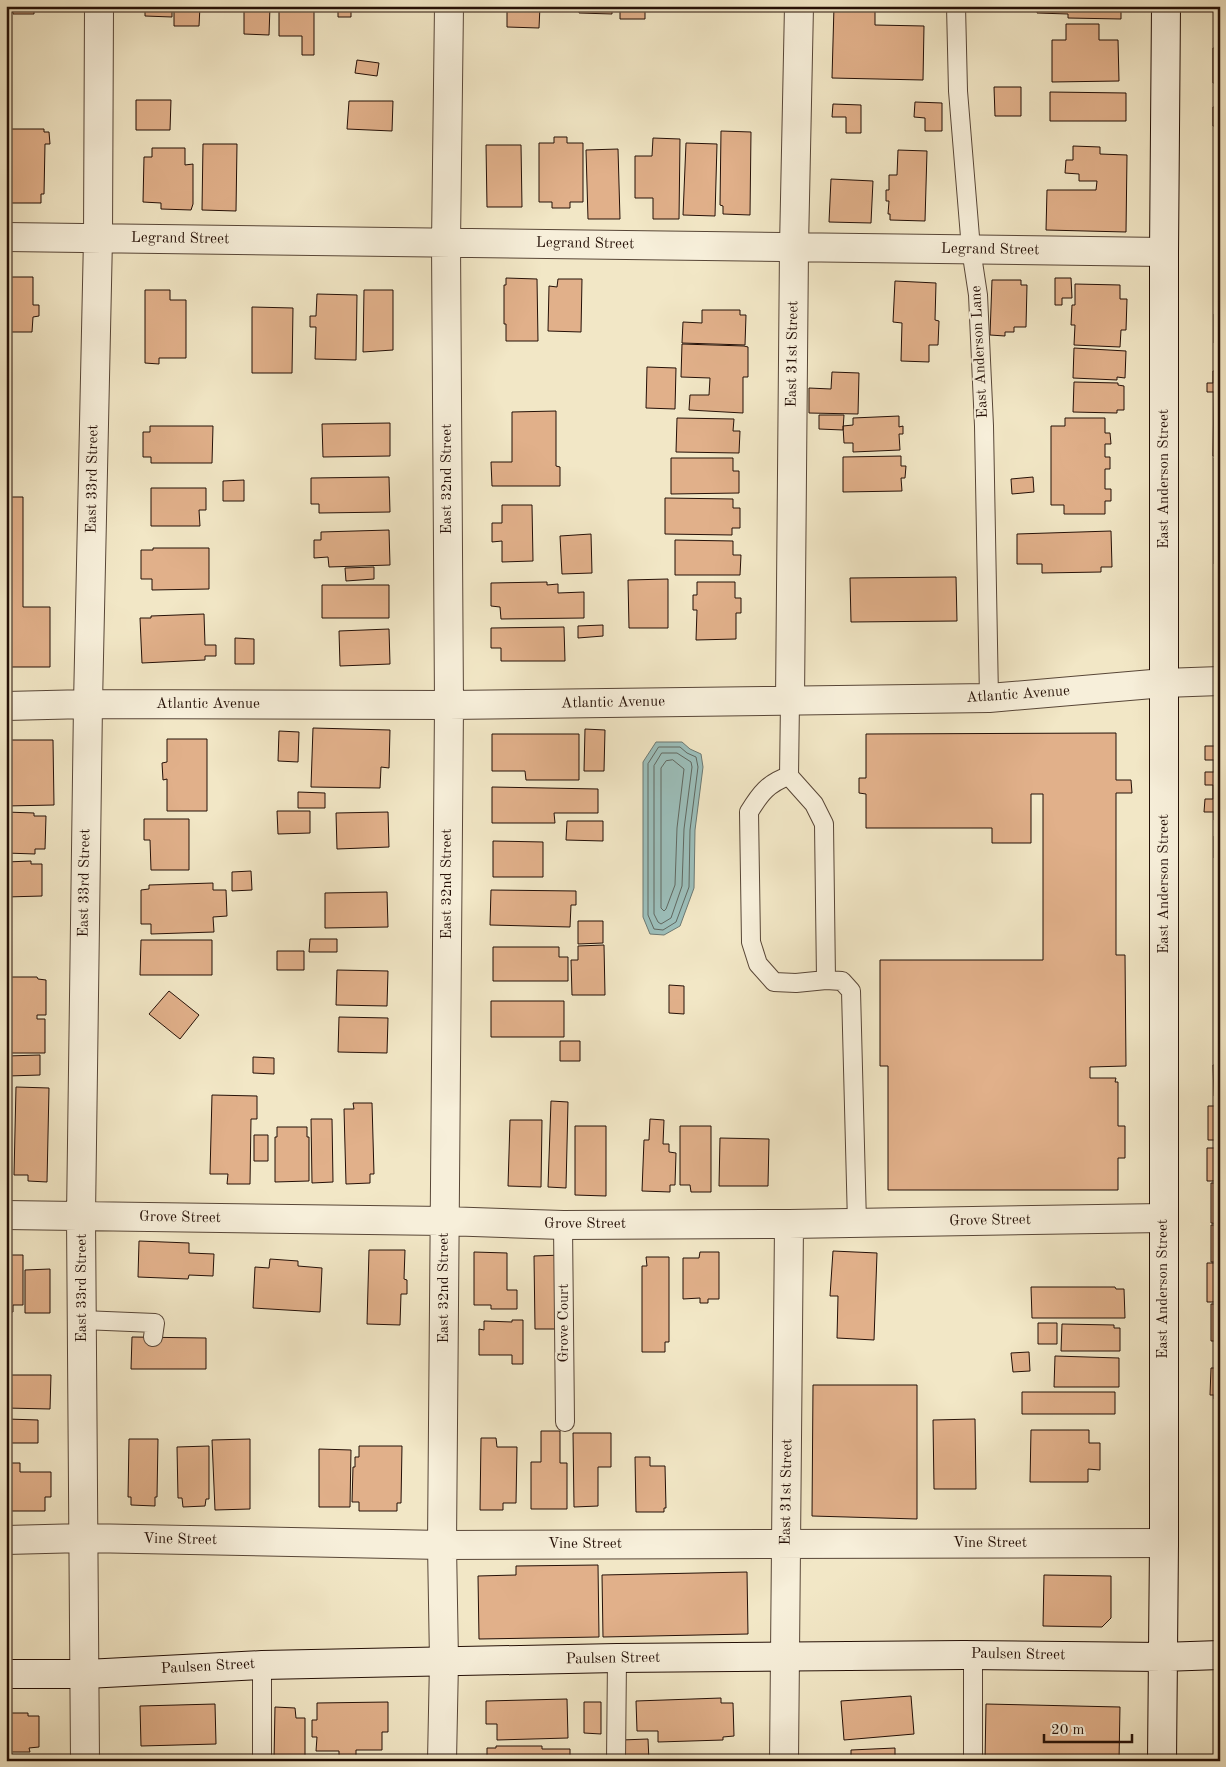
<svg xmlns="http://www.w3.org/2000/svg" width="1226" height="1767" viewBox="0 0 1226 1767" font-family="'Old Standard TT',serif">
	<rect width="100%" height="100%" fill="#f2e7c6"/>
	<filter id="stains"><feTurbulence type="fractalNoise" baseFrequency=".004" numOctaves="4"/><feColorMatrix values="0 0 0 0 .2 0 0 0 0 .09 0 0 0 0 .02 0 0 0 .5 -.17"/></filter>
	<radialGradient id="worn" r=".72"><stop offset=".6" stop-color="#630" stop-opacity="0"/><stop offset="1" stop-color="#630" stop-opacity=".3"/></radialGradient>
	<path fill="#9cbfbb" stroke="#6c7973" d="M656 742H682L690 749 701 754 703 767 695 830 694 888 680 926 664 935 650 934 643 917V762Z"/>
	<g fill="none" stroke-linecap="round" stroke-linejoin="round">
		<path stroke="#606861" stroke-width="1" d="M659 747H680L687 753 696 757 698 767 690 830 689 887 676 922 663 930 654 929 648 915V764Z
			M662 753H677L691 762 692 767 684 829 682 886 671 918 661 924 658 922 654 914V766Z
			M673 760 684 769 677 828 675 885 666 909 664 911 661 908V768L666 761Z"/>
	</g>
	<path fill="#e1b08a" stroke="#251007" d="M13 6H34V14H13Z
		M145 6H172V17L145 16Z
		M174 6H200L199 26H174Z
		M244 6H270L269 35 244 34Z
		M279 6H314V55H302V36H279Z
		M338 6H351V17H338Z
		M375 6H392V11H375Z
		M507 6H540L539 28 507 27Z
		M580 6H612V14L579 13Z
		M614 6H645V19H620V9H614Z
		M652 6H699V7L653 8Z
		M834 6H875V25L924 26 923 80 832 78Z
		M1038 6H1121V19L1068 18V14L1037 13Z
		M1066 24H1099V40H1118L1119 81 1052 82V40H1066Z
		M1213 48H1220V83H1213Z
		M357 60 379 63 377 76 355 73Z
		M994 87H1021V116H995Z
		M1216 89H1220V126H1213V107H1216Z
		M1050 92 1126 93V121H1050Z
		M136 100H171L170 130H136Z
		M349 101H393L392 131 347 129Z
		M915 102 942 103V131H925V118L914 117Z
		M833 104 861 105V133H846V117H832Z
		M6 129H44V132H49L50 144H45L44 194H41V203H6Z
		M721 131 751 132 750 215 723 214V206L720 205Z
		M554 137H567V143H583V202H570V208H552V202H539V143H554Z
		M653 138 680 139 679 219H653V198H635V156H652Z
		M686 143 717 144 715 216 683 215Z
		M203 144H237L236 211 202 210Z
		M486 145H521L522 207H487Z
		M1073 146 1100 147V154L1127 155 1126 232 1046 230 1047 190H1096L1097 181H1079V174L1065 173 1066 160H1073Z
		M152 148H185V165L193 164V204L191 210 161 209V203L143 202 144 157H152Z
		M618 149 620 219H588L586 150Z
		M898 150 927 151 925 221 890 220V214H888L889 201H886V190H889V175H897Z
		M1215 153H1220V182L1215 183Z
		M831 179 873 181 871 223 829 222Z
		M1215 232H1220V261H1215Z
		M9 277H33V305H39V316L33 317 32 332H7Z
		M506 278 537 279 538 341H506V324H504V285H506Z
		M1055 278H1071L1072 298H1062V305H1055Z
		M558 279H582L581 332 548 331 549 286 557 287Z
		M992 280H1021V285H1027L1026 327H1014V332H1005V336L990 335Z
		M895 281 936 283 935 320 939 321 938 345H929V362L901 361 902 323 893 322Z
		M1075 284 1120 285V299H1127L1126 330H1121L1120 347 1074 345 1075 325H1071L1072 305H1075Z
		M145 290H170V300H186V358H159V364L145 363Z
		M364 290H393V350L363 352Z
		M317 294 357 295 356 360 315 359 316 327H310V316H316Z
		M252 307 293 308 292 373H252Z
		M702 310H740V315H746L745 345 682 343 683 322 702 323Z
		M1214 314H1220V343H1214Z
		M682 344 744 346 748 347V377H743V413L689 410 690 395H709L710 378 681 377Z
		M1074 348 1126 351 1125 378 1117 377V380L1073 378Z
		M647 367 676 368 675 409 646 408Z
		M1213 371H1220V456H1213L1214 392H1207V383H1213Z
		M832 372 859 373 858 414 809 413V388L831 389Z
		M1074 382 1118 383V385L1124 386V410H1117V413L1073 412Z
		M556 411V466L560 467V486H492L491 462H512V412Z
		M819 415H844L843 430 819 429Z
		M899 416V427L903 426V434H899L900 450 853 452V443H844L843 426 853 425V418Z
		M677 418 734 419 733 431H740L739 453 676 452Z
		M1065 418H1105V433H1110L1111 444H1105V457H1110V469H1105V489H1111V501H1105V514H1064V505H1051V426H1065Z
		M390 423V456L323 457 322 424Z
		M150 426H213L212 463H151V457H143V432H150Z
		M901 456V466H906L905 478H901L902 491 843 492V457Z
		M671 458H733V471H739V493L671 494Z
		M1214 458H1220V563L1214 564Z
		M389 477 390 512 319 513V504H311V478Z
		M1033 477 1034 492 1012 494 1011 479Z
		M244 480V501H223V481Z
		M151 488H206V510H199L200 526H151Z
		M6 497H23V607H50V667H6Z
		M665 498 733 499V508H740V528H732V535L665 534Z
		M502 505H532L533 561 502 562V541L492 542V523H502Z
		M389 530 390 565 329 567 328 557 314 558V540H321V532Z
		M1111 531 1112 567H1101V572L1042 573V564H1017V534Z
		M591 534 592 573 562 574 560 536Z
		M675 540 733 541V555H741L740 575H675Z
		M153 548H209V589L152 590V579H141V550H153Z
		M374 567V579L346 581 345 568Z
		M1219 573H1220V608H1218Z
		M956 577 957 621 851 622 850 578Z
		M668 579V628H629L628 580Z
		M547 582V585L558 584V593L584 592V618L501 619 500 607 491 606V583Z
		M697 582H735V598H741V613H736V639L696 640 697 610H693V595H697Z
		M322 585H389V618H322Z
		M1217 613H1220V649H1216Z
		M204 614 205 645H216V656H205V660L142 663 140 618H151V616Z
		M603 625V636L578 638V626Z
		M564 627 565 661H501V648H491V628Z
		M389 629 390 664 340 666 339 631Z
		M235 638 254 639V664H235Z
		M313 728 390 730 389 768 381 767 380 788 311 787Z
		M585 729 605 730 604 771H584Z
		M279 731 299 732 298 762 278 761Z
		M1116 733V780H1131L1132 793H1116V955H1125L1126 1066 1090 1067V1078H1116L1115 1082H1118V1126H1125V1158H1118V1190H888V1066H880V960H1043V794H1031V843H992V828H866V794L859 793V778H866V734Z
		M492 734H579V780H526L525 771H492Z
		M167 739H207V811H167V779L163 780 162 763 167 762Z
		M6 740H53L54 805 6 806Z
		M1205 746H1220V820H1214V812H1204L1205 799H1213V785H1205V772H1214V760H1205Z
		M492 787 598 789V813H554L555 823H492Z
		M298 792 325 793V808H298Z
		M277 811H310V833L278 834Z
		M6 812 34 813V816H46L45 849H35V854L6 853Z
		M388 812 389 847 337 849 336 813Z
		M144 819H189V870H151L150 840H144Z
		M567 821H603V841L566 840Z
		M1216 822H1220V858H1214V836H1217Z
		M493 841 543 842V877H493Z
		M31 861V864H42V896L6 897V862Z
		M1215 862H1220V884H1215Z
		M251 871 252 890 232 891V872Z
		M213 883V890H226L227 916 213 917 214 932 151 934V924H141V890L149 889V885Z
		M491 890 576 891V905H571L570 927 490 925Z
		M387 892 388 927 325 928V893Z
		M578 921H603V943L578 944Z
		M310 939H337V952H309Z
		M141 940H212V975H140Z
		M1218 941H1220V973H1218Z
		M604 945 605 995H572L571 960H578V946Z
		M493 947H559V957H568V981H493Z
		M277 951H304V970H277Z
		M337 970 388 971 387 1006 336 1005Z
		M6 977H37L38 979 46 980V1015H37V1019H45V1053H6Z
		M669 985 684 986V1014L669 1013Z
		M169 991 199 1015 180 1039 149 1014Z
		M1215 995H1220V1020H1216Z
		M491 1001H564V1037H491Z
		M339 1017 388 1018 387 1053 338 1052Z
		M560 1041H580V1061H560Z
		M40 1055V1075L8 1076 7 1056Z
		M253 1057 274 1058V1074L253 1073Z
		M1213 1065H1220V1096H1214Z
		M16 1087 49 1088 47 1182 28 1181V1175H14Z
		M212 1095 257 1096V1119H251L250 1184H227L228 1174H210Z
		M551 1101 568 1102 566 1188 548 1187Z
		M353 1103H372L374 1174H370V1183L346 1184 344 1109H354Z
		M1219 1104H1220V1140H1208V1106H1220Z
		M311 1119H332L333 1182 312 1183Z
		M650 1119 664 1120 663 1144H669V1152L676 1153 675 1185H670V1192L642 1191 644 1140H649Z
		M510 1120H542L541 1187 508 1186Z
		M575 1126H606V1196L575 1195Z
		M680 1126H711V1192H691L690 1185H680Z
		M277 1127H307V1137H309V1181L275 1182V1137H277Z
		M254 1135H268V1161H254Z
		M720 1138 769 1139 768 1186H719Z
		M1207 1148H1220V1181H1207Z
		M1211 1183H1220V1224L1211 1223Z
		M1211 1225H1220V1262H1211Z
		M139 1241 189 1243V1253L214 1254 213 1276 189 1275 188 1279 138 1277Z
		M6 1250H10V1255H23V1305H13V1312H6Z
		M369 1250H405L404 1279 407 1280V1294H401L400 1325 367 1324Z
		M833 1251 877 1253 874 1340 837 1338 838 1296H830Z
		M474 1252 507 1253V1290H517V1309H491V1305H474Z
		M700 1252H719V1299H708V1303H700V1298L683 1299V1258H699Z
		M562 1255 563 1329H535L534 1256Z
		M646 1257H669V1342H665V1352H642V1266H647Z
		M270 1259 298 1261V1266L322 1268 320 1312 253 1308 255 1267 269 1268Z
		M1207 1263H1220V1302H1207Z
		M50 1269V1313H25V1270Z
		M1031 1287H1115L1116 1289H1124L1125 1318H1032Z
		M1211 1304H1220V1341H1211Z
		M512 1320H523V1364H512V1355H479V1329L484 1330V1321L512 1322Z
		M1038 1323H1057V1344H1038Z
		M1062 1324 1114 1325V1328H1120V1351H1061Z
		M132 1337 206 1338V1369H131Z
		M1029 1352 1030 1371 1013 1372 1011 1353Z
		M1055 1356 1119 1358V1387H1054Z
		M1211 1368H1220V1399H1214V1395H1210Z
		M6 1375H51L50 1409 6 1408Z
		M813 1385H917V1519L812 1516Z
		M1022 1392H1115V1414H1022Z
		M7 1419 38 1420V1443H7Z
		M975 1419 976 1489H934L933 1420Z
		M1031 1430H1089V1443H1100V1470L1088 1469V1482H1030Z
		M541 1431H560V1463H567V1509H531V1462H541Z
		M573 1433H611V1467H598V1506L574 1507Z
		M1218 1435H1220V1484Z
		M481 1438H496L497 1447H517L516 1503H503V1510H480Z
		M129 1439H158L157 1497H155V1506L131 1505V1497H128Z
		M250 1439V1509L215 1510 212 1440Z
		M209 1446V1499H206L205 1506 183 1507 182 1498H178L177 1447Z
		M359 1446H402L401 1503H397V1511H359V1502H352L353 1467H355V1457H359Z
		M319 1449 351 1450 350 1507H319Z
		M635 1457H650V1466H665L666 1508H664V1512H636Z
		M6 1463H20V1472H51V1497H45V1511H6Z
		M598 1565 599 1637 479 1639 478 1576 516 1575V1566Z
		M747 1572 748 1634 603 1637 602 1575Z
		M1044 1575 1111 1576V1618L1102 1627 1043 1626Z
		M1216 1591H1220V1627H1216Z
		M1218 1691H1220V1731H1219Z
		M911 1696 914 1734 844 1740 841 1701Z
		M721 1698V1703H733L734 1736 723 1737V1740L658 1742V1731H637L636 1701Z
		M567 1699 568 1738 497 1740V1724H486V1701Z
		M388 1702V1732H382V1750H356V1757H339V1751H316L317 1737H312V1720H317V1703Z
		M584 1702H601V1734L584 1733Z
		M215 1704 216 1744 141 1746 140 1706Z
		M986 1704 1120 1707 1119 1761H985Z
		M275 1707 295 1708 296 1718H305V1760H274Z
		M6 1713H28V1716H39V1747L29 1748 30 1752H6Z
		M648 1739 649 1761H622L621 1740Z
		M496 1746H542V1749H570V1761H487V1748H496Z
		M895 1748V1761H851V1750Z
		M140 1759H216V1761H140Z
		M388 1759V1761L308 1760Z"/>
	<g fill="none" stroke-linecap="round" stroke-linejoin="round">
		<defs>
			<path id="lane" d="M956 6 958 91 971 249 978 295 984 426 989 698
				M789 776C768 783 760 794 749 812L751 942 758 964 774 982 796 983 826 980 824 824 814 804 789 776 790 701
				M826 980 842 981 851 991 857 1223
				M563 1225 565 1422
				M82 1320 155 1323 153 1337
				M973 1655V1761
				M262 1665V1761
				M616 1761 617 1658"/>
			<path id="street" d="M6 237 1164 252
				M790 701 794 247 799 6
				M6 706 88 704 449 705 989 698 1164 683 1220 681
				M6 1215 444 1221 563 1225 789 1224 1163 1218
				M6 1540 84 1538 442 1545 1164 1543
				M85 1761 81 1216 88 704 98 238 99 6
				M442 1761 444 1661 442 1545 449 705 446 243 449 6
				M784 1761 789 1224"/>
			<path id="secondary" d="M6 1674H86L262 1665 617 1658 964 1655 1162 1657 1220 1655
				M1162 1761 1164 1543V252L1166 6"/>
		</defs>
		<use href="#lane" stroke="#584637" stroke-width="20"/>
		<use href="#street" stroke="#584637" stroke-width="30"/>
		<use href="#secondary" stroke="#251007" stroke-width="30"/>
		<use href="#lane" stroke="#f7efda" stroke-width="18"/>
		<use href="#street" stroke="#f7efda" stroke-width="28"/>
		<use href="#secondary" stroke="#f7efda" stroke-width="28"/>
	</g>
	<g text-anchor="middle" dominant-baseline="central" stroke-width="4" stroke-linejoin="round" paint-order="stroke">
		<g font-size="15" fill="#251007" stroke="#f7efda">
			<text transform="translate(180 239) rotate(1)">Legrand Street</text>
			<text transform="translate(585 244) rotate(1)">Legrand Street</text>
			<text transform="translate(990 250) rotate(1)">Legrand Street</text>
			<text transform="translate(980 352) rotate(-93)">East Anderson Lane</text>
			<text transform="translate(793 354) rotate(-89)">East 31st Street</text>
			<text transform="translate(93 479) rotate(-89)">East 33rd Street</text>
			<text transform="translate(447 479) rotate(-90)">East 32nd Street</text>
			<text transform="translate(1164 479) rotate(-90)">East Anderson Street</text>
			<text transform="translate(1018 695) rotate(-4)">Atlantic Avenue</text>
			<text transform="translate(613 703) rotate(-1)">Atlantic Avenue</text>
			<text x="208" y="704">Atlantic Avenue</text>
			<text transform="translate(85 883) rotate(-89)">East 33rd Street</text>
			<text transform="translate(447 884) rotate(-90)">East 32nd Street</text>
			<text transform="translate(1164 884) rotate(-90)">East Anderson Street</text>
			<text transform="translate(180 1218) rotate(1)">Grove Street</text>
			<text transform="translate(990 1221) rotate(-1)">Grove Street</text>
			<text x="585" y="1224">Grove Street</text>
			<text transform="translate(82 1288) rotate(-90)">East 33rd Street</text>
			<text transform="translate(444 1288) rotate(-90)">East 32nd Street</text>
			<text transform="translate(1163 1289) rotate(-90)">East Anderson Street</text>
			<text transform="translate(564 1323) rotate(-90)">Grove Court</text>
			<text transform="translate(787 1492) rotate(-89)">East 31st Street</text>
			<text transform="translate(180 1540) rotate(1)">Vine Street</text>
			<text x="990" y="1543">Vine Street</text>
			<text x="585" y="1544">Vine Street</text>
			<text transform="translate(1018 1655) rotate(1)">Paulsen Street</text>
			<text transform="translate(613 1659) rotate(-1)">Paulsen Street</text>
			<text transform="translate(208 1667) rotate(-3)">Paulsen Street</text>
		</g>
	</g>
	<rect width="1226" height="1767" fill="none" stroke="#f2e7c6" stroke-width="25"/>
	<rect x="8" y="8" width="1211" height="1752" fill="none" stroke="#251007" stroke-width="2.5"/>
	<rect x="12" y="12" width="1201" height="1742" fill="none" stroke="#251007"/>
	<path d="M1044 1734v8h88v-8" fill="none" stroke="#251007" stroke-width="2.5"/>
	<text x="1051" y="1734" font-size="15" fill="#251007" stroke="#f7efda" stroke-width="4" paint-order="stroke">20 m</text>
	<rect width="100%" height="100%" filter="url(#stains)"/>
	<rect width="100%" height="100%" fill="url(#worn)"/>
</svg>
